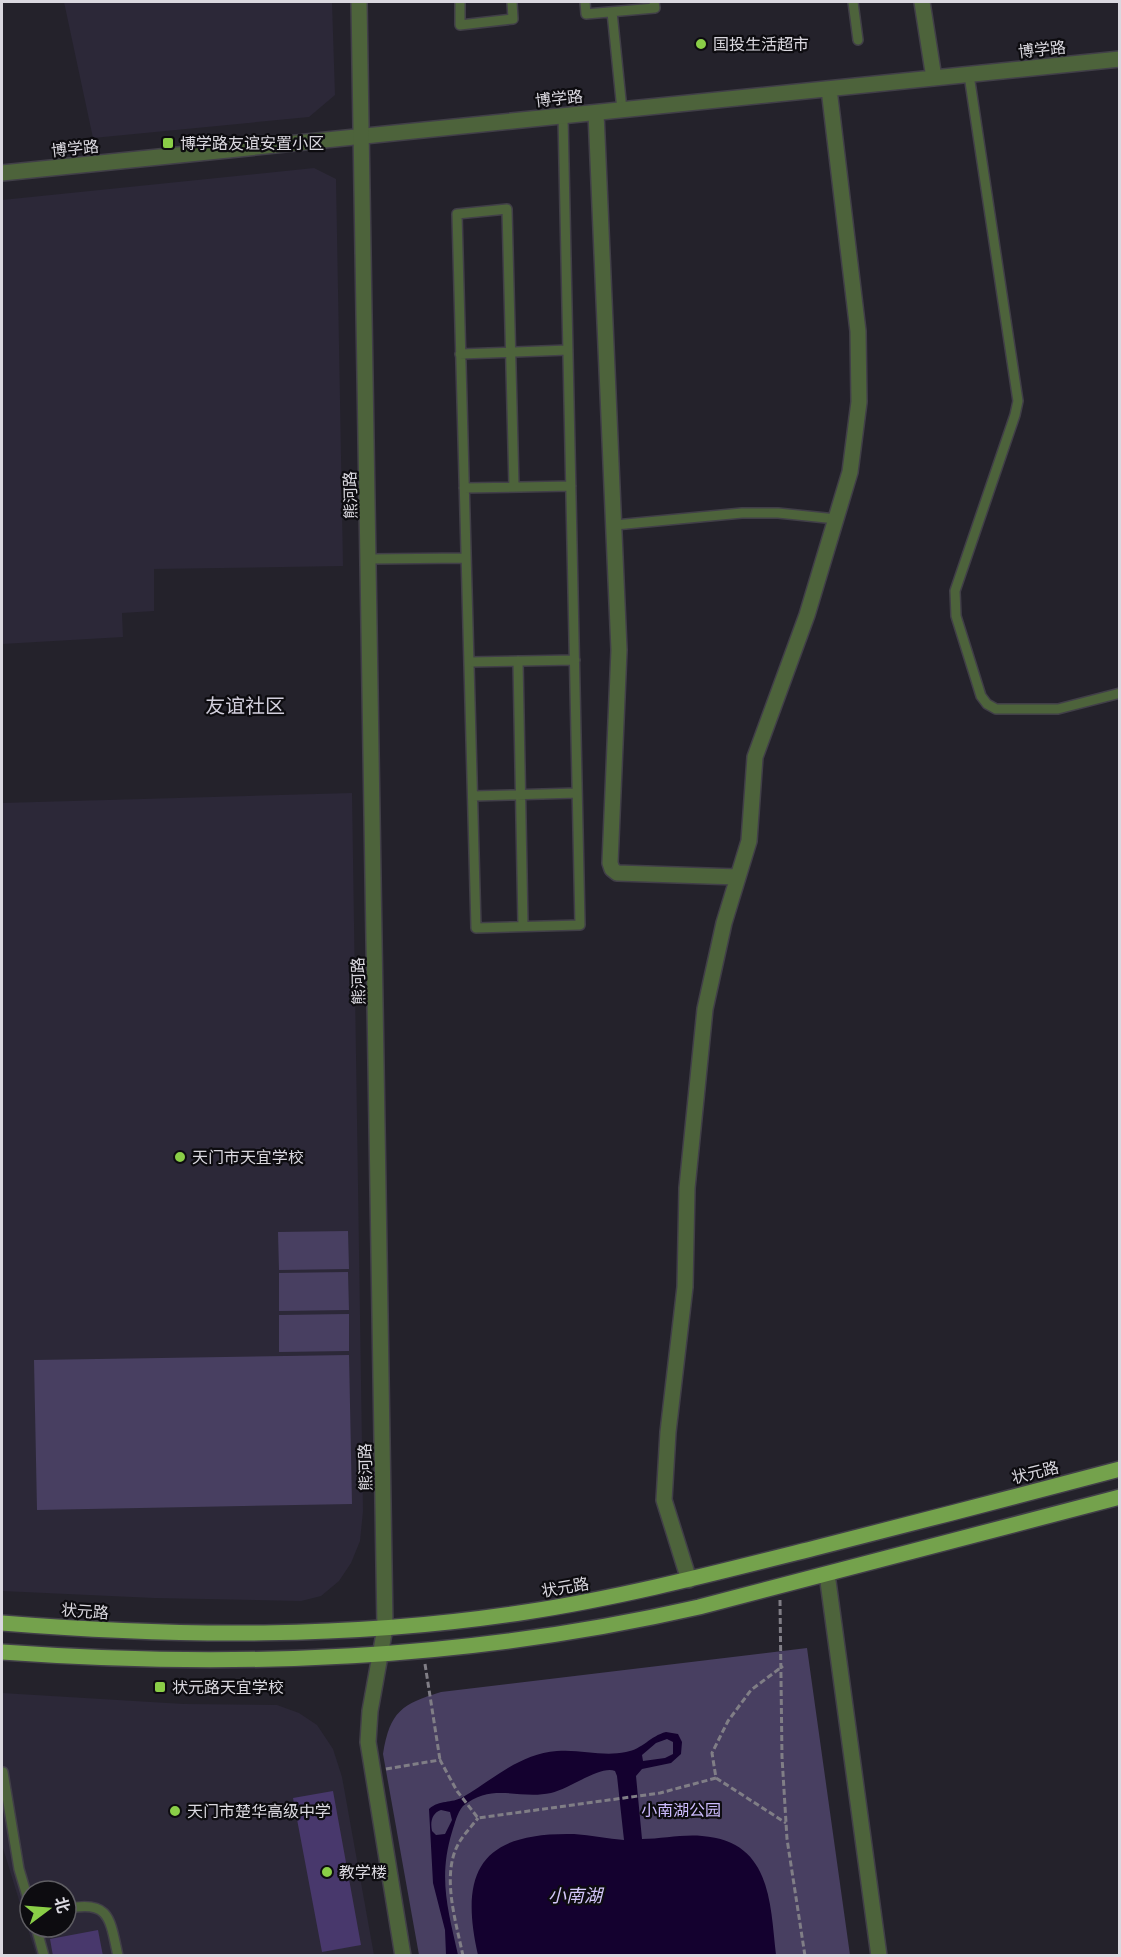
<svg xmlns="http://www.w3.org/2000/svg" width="1121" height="1957" viewBox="0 0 1121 1957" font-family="Ubuntu,'Noto Sans SC',sans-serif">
	<rect width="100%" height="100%" fill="#24222b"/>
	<path fill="#2c2838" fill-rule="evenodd" d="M64 2H332L335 95 309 117 93 138Z
		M314 168 336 179 343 566 154 569V611L122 613 123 637 2 644V200Z
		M352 793 363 1511 360 1541 351 1563 339 1581 321 1596 301 1601 154 1598 2 1591V803Z
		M2 1693 184 1704 277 1705 299 1713 317 1725 333 1749 342 1777 374 1955H36L2 1845ZM30 1891H66V1927H30Z"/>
	<path fill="#483f61" d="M348 1231 349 1269 279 1270 278 1232Z
		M348 1272 349 1310 279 1311V1273Z
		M349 1314V1351L279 1352V1315Z
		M349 1355 352 1504 37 1510 34 1360Z
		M807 1648 850 1955H419L383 1754C390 1711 402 1704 441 1692Z"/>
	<path fill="#14012f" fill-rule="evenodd" d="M666 1732 678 1734 682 1742 681 1754 671 1763 642 1769 636 1776 642 1839C662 1839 683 1834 702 1836 771 1841 770 1902 776 1955H478C458 1868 484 1832 574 1834 591 1835 608 1839 624 1840L617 1776 615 1771C601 1765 569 1789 551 1793 518 1800 493 1782 463 1806 457 1813 455 1823 452 1832 438 1878 448 1910 458 1955H446L445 1930 433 1883 429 1809C440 1799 451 1804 463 1797 494 1779 519 1754 557 1751 581 1749 602 1757 626 1752 643 1749 650 1736 666 1732ZM667 1739 673 1742V1754L665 1758 643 1761 642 1755 656 1743ZM441 1810 450 1812 452 1820 445 1834 436 1835 432 1831C430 1822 432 1813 441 1810Z"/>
	<path fill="#48386c" d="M333 1791 361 1945 322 1952 293 1798Z
		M98 1930 103 1956H53L50 1939Z"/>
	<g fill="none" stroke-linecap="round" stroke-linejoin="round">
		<defs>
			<path id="service" d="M460 2V25L513 19 512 2
				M585 2 586 14 655 8 654 2
				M853 2 858 40
				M612 12 622 110
				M969 75 1018 401 1015 415 955 591 956 616 981 696 987 704 996 709H1058L1120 693
				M460 354 568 350
				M514 487 507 209 457 214 476 928 580 925 563 116
				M464 488 571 486
				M615 525 742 513H778L836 519
				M369 559 466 558
				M518 661 523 926
				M469 662 575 660
				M473 796 577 793
				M3 1772 19 1869 30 1906
				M66 1909C110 1899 110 1919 118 1956
				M36 1927 44 1956"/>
			<path id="minor" d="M922 2 934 78
				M596 113 619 650 610 863 612 869 617 873 738 877
				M2 173 1120 59
				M827 1574 879 1956
				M689 1580 664 1500 668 1432 685 1287 687 1188 705 1009 724 923 749 841 755 757 807 615 850 472 859 402 858 331 829 89"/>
			<path id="tertiary" d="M359 2 385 1628 370 1711 368 1742 403 1956"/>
			<path id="primary" d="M2 1623C176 1637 352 1639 526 1612 624 1597 719 1572 815 1548 917 1522 1018 1496 1120 1469
				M2 1652C238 1669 467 1660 699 1607L1120 1497"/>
		</defs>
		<use href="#service" stroke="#413f48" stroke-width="12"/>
		<use href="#minor" stroke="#413f48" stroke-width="18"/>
		<use href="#tertiary" stroke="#413f48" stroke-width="18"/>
		<use href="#primary" stroke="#413f48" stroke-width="18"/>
		<path stroke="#807e86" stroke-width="3" stroke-dasharray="6 3" stroke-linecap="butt" d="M780 1600 782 1757 787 1839 805 1956
			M425 1664 440 1760
			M386 1769 440 1760 457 1791 478 1818 660 1793 716 1778 712 1753 728 1721 751 1690 783 1666
			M716 1778 786 1823
			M463 1956C456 1921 440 1873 460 1841 465 1833 472 1826 478 1818"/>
		<use href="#service" stroke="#4d633b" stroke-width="9"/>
		<use href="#minor" stroke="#4d633b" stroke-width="15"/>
		<use href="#tertiary" stroke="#4d633b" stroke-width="15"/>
		<use href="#primary" stroke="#74a24c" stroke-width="15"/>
	</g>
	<g fill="#8ace47" stroke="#0d0c10" stroke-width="2">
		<circle cx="701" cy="44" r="6"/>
		<rect x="162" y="137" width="12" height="12" rx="3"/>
		<circle cx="180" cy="1157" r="6"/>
		<rect x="154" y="1681" width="12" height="12" rx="3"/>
		<circle cx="175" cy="1811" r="6"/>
		<circle cx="327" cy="1872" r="6"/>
	</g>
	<g text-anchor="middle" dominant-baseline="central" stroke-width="4.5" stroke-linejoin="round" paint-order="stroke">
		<g font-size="16" fill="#dad8df" stroke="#0d0c10" text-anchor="start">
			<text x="713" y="44">国投生活超市</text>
			<text x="180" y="143">博学路友谊安置小区</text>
			<text x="192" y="1157">天门市天宜学校</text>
			<text x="172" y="1687">状元路天宜学校</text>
			<text x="187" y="1811">天门市楚华高级中学</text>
			<text x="339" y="1872">教学楼</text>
		</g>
		<g font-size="16" fill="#dad8df" stroke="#0d0c10">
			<text transform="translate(1042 49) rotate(-6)">博学路</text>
			<text transform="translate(559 98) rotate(-6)">博学路</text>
			<text transform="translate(75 148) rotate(-6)">博学路</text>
			<text transform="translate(350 495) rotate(-91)">熊河路</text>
			<text transform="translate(358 981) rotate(-91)">熊河路</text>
			<text transform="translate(365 1467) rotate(-91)">熊河路</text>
			<text transform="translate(1035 1472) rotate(-14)">状元路</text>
			<text transform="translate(565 1587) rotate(-10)">状元路</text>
			<text transform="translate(85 1611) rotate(4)">状元路</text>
		</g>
		<g font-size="16" fill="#cdbcfe" stroke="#0d0c10">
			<text x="681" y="1810">小南湖公园</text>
		</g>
		<g font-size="18" font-style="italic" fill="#d4c7fa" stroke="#0d0c10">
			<text x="575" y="1895">小南湖</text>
		</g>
		<g font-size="20" fill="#d1cedb" stroke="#0d0c10">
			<text x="245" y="705">友谊社区</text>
		</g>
	</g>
	<rect width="1121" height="1957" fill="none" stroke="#dad8df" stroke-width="6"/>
	<g transform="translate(48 1909) rotate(74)"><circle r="28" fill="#0d0c10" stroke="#5f5e63" stroke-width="1.5"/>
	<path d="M0-4.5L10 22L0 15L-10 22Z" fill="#8ace47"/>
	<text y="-9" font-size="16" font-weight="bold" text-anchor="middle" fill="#dad8df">北</text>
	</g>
</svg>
